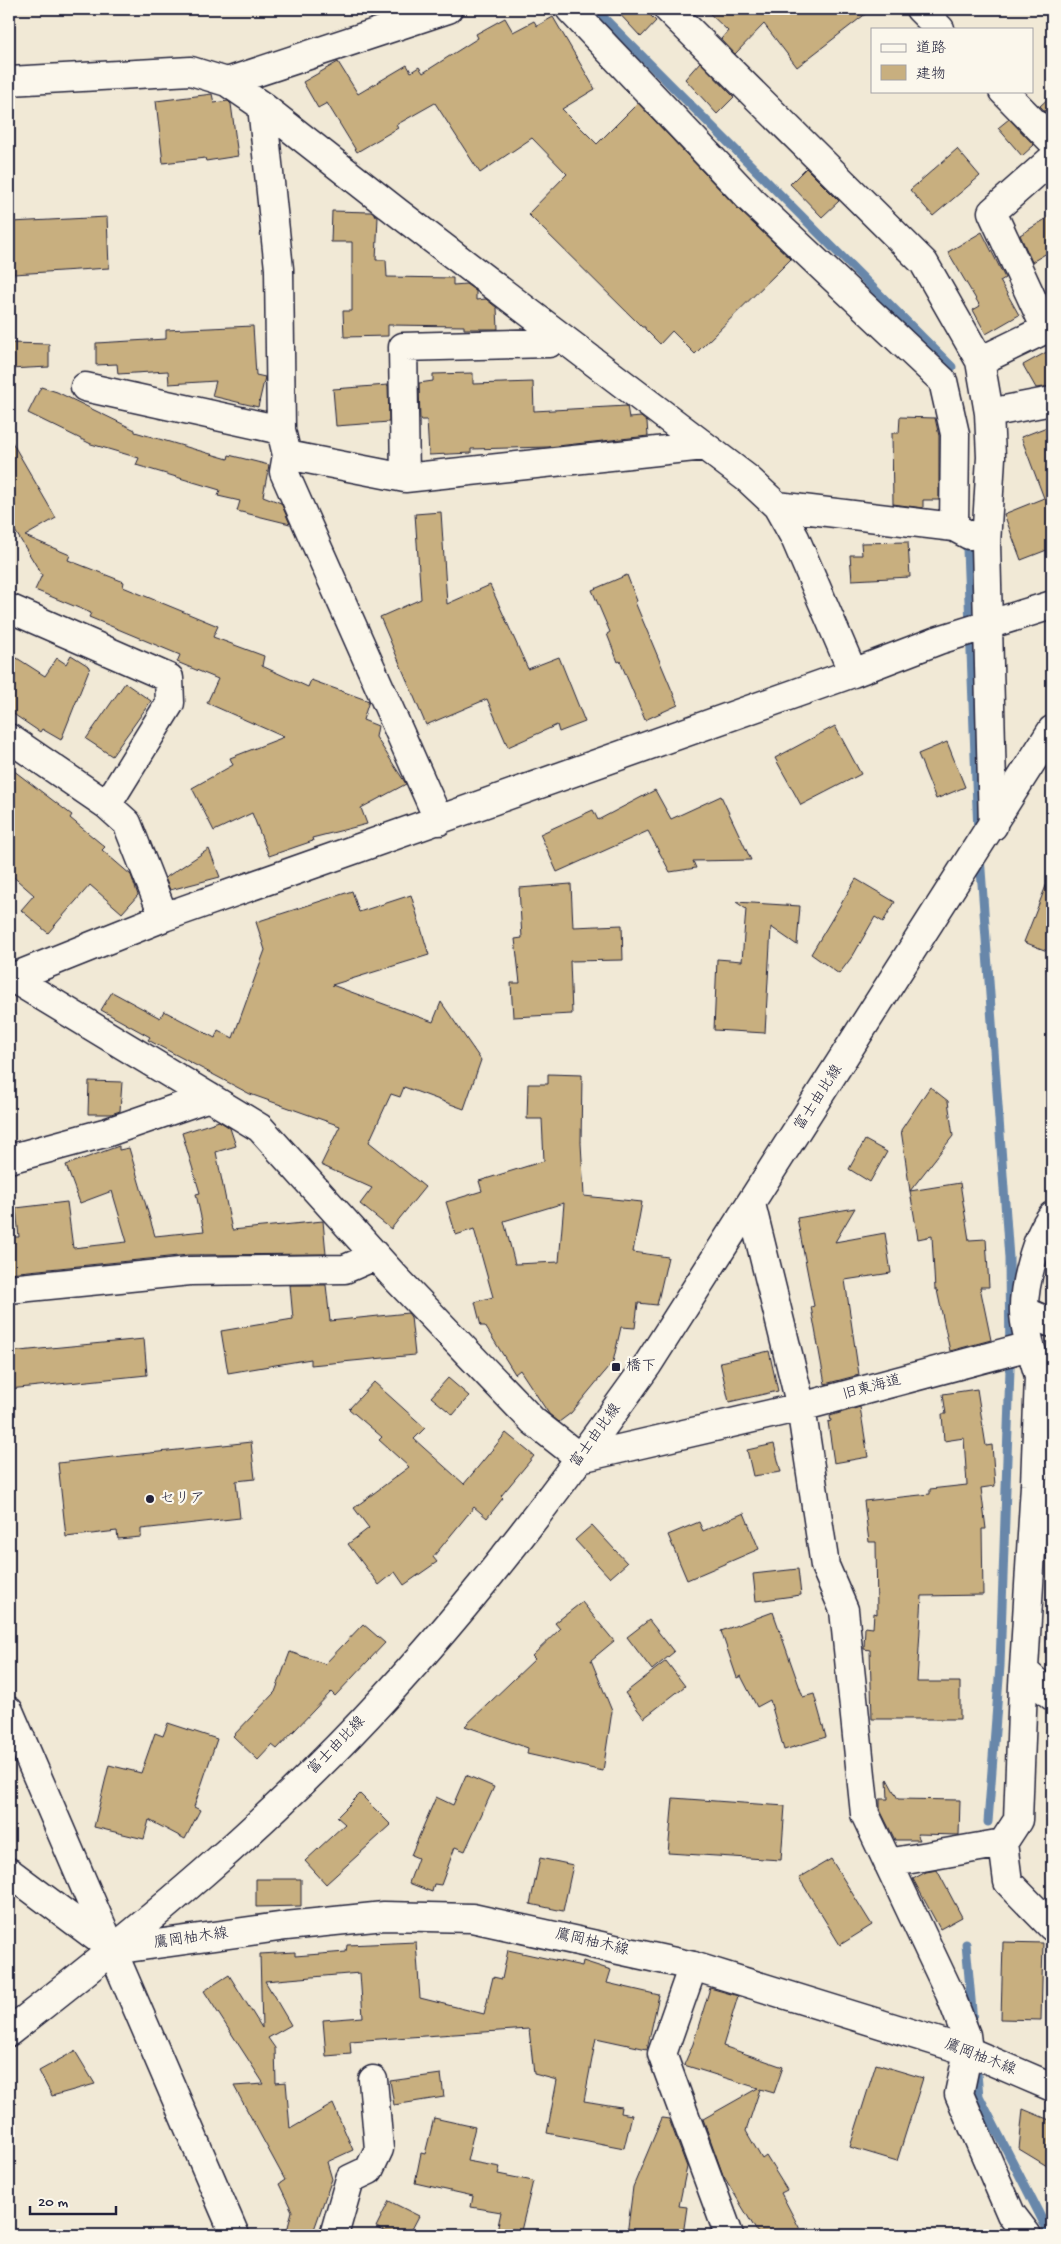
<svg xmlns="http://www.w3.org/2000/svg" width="1061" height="2244" viewBox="0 0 1061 2244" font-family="'Gochi Hand','Klee One',sans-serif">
	<rect width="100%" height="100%" fill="#f1e9d6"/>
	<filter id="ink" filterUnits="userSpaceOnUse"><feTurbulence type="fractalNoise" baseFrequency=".02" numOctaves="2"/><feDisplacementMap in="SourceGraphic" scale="10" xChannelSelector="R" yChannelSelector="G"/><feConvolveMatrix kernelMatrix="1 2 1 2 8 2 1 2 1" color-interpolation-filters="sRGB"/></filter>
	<g filter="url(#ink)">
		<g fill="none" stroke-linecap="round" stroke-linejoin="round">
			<path stroke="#6887aa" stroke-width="9" d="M595 9 952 367
				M967 549 978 833
				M980 856 1009 1258 1010 1369 1000 1666 988 1822
				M966 1944 973 2022
				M976 2063 979 2096 1050 2235"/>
		</g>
		<path fill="#c8af7f" stroke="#22223b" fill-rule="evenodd" d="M615 9H644L656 21 641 37Z
			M705 9H872L797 67 764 24 735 54 721 39 728 31Z
			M553 17 595 89 562 109 597 144 638 103 740 211 791 259 695 354 672 331 660 344 645 329V327H642L528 214 567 174 532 138 480 173 435 103 396 125 398 128 357 152 327 103 318 108 303 82 338 62 358 94 407 65 411 72 419 67 423 73 478 38 476 34 505 18 513 32 534 21 537 26Z
			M700 62 734 97 717 114 685 79Z
			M212 94 214 103 228 101 231 104 238 156 206 161 205 158 163 163 156 101Z
			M1052 95V119L1040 106Z
			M1009 119 1034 145 1022 156 998 128Z
			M957 149 980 176 933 216 910 190Z
			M806 168 839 201 822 217 790 184Z
			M332 211 371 212 378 217 376 260H386L387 277 453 278V285L466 284 476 291V300L486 299 497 308 498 329H464V326L388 325V336L344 337 343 311H352V242H331Z
			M1052 215V250L1032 262 1020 235Z
			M107 217 109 268 14 274 12 222Z
			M982 232 1005 278 1000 281 1019 315 986 334 973 310 980 306 948 252Z
			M253 326 256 375 265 377 258 407 212 396 216 381 169 384 168 371 118 374 117 364 96 365V343L166 339V330Z
			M9 343 49 344V367L9 369Z
			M1052 349V386L1036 388 1023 365Z
			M473 373V384L533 382 534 411 627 406 629 418 641 417 647 422 648 436 548 447 471 449V453L429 455 427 420H420L419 383 433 381V374Z
			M388 385 389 422 336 426 333 389Z
			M41 387 57 392 135 430V432L228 459 229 455 269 465 263 496 281 503 290 524 237 511 240 501 218 496 220 490 136 465 139 458 91 444 28 413Z
			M900 417 935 418 939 436V500H923V508L893 504 892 433H899Z
			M1052 425V548L1021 560 1004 514 1044 498 1021 437Z
			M9 437 56 518 25 536 70 555 68 560 124 582 123 587 218 626 213 637 264 656 262 666 308 687 311 680 369 701 363 720 378 726 376 737 406 784 361 808 367 824 312 838 313 841 269 856 252 813 214 831 192 788 233 765 230 758 284 737 207 703 218 679 177 662 180 655 89 617 91 613 35 590 42 575 9 521Z
			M441 512 447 604 490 585 528 669 559 657 585 722 559 732 557 725 508 747 487 699 426 725 380 617 421 599 415 514Z
			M908 542 910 577 852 580 850 555H862L861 543Z
			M627 575 637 601 635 602 678 705 645 720 620 661 618 662 607 634 610 632 592 590Z
			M9 653 45 676 57 658 66 664 71 655 90 667 61 740 42 729 40 732 9 711Z
			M125 683 151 701 112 756 86 739Z
			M835 726 861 774 801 805 775 758Z
			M947 742 965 787 936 799 918 754Z
			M9 767 72 815 70 818 105 847 102 850 131 875 138 895 122 913 90 885 48 933 21 910 34 895 9 873Z
			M655 790 671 819 721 796 751 860 693 861 696 868 670 872 648 831 557 872 540 834 593 810 598 820Z
			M209 849 220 877 170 890 165 878Z
			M1051 873H1052V953L1024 942Z
			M856 879 895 902 883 922 875 917 854 954 839 974 811 954Z
			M571 884 573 927 622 925 623 960 570 961 572 1014 513 1017 511 983H520L515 939 522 938 519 888Z
			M352 891 359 912 411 895 429 955 332 985 433 1022 441 1002 481 1060 464 1109 404 1087 400 1097 391 1094 369 1142 425 1187 391 1229 360 1204 372 1188 321 1165 340 1126 250 1094 148 1040 150 1037 101 1010 112 992 160 1018 164 1011 215 1038 218 1030 233 1038 265 950 256 922Z
			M736 902 800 906 797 945 771 927 765 1033 714 1030 717 959 742 961 746 909Z
			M548 1074 582 1075 581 1143 584 1196 642 1202 633 1252 668 1257 657 1305 638 1303 635 1328 621 1327 613 1362 571 1413 559 1422 549 1414 520 1370 515 1374 485 1326H481L475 1302 493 1297 474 1229 456 1235 446 1202 482 1191 479 1181 544 1161 542 1119H527L528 1084H548ZM564 1203 559 1262 515 1264 504 1221Z
			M89 1081 122 1082 120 1111 111 1114H88Z
			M930 1087 948 1101 953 1136 910 1191 901 1130Z
			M219 1121 230 1128 236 1146 216 1152 232 1230 323 1221 326 1254 188 1255 9 1273V1237H19L16 1208 67 1202 73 1248 127 1242 112 1191 80 1203 66 1165 119 1146V1150L129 1148 155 1236 204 1231 196 1194 200 1193 182 1133Z
			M865 1140 887 1152 870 1182 849 1169Z
			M960 1183 969 1240 986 1239 989 1287H980L991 1340 950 1351 937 1290H935L932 1236 918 1239 910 1191Z
			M855 1208 835 1242 885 1233 891 1273 845 1280 859 1375 825 1384 811 1307 814 1306 797 1218Z
			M290 1285H326L330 1321 408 1313 411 1317 415 1355 311 1365V1359L228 1373 221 1331 293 1319Z
			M144 1339 147 1375 9 1389V1352Z
			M769 1351 778 1391 729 1402 720 1362Z
			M448 1378 469 1396 453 1415 431 1397Z
			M374 1382 425 1428 414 1439 464 1484 506 1433 534 1456 501 1496 503 1498 487 1518 474 1507 433 1557 437 1562 404 1585 395 1572 379 1585 348 1544 369 1528 354 1508 409 1467 379 1440 382 1437 349 1409Z
			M977 1389 986 1446 992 1445 995 1486 981 1488 986 1529H982L983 1595 922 1596 917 1682H960V1719H872L870 1650 864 1649 865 1627 873 1628 874 1613 877 1614 876 1542H869L864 1501 930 1494V1489L967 1485 964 1438 944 1441 942 1414H946L943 1394Z
			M860 1407 868 1457 834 1463 828 1422 831 1421 830 1416Z
			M251 1442 255 1479 236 1481 240 1518 141 1529V1537L118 1539 117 1531 66 1537 58 1463Z
			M774 1444 781 1472 753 1476 747 1450Z
			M744 1513 759 1549 687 1580 668 1535 699 1522 703 1531Z
			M592 1525 627 1563 610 1578 575 1540Z
			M798 1569 801 1595 756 1601 753 1574Z
			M582 1602 614 1641 591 1660 612 1711 603 1771 527 1754 528 1748 465 1726 535 1659 532 1656 560 1629 555 1623Z
			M773 1612 803 1697 814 1694 826 1737 784 1750 770 1700 757 1707 741 1676 737 1678 721 1631Z
			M649 1620 674 1652 652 1670 627 1637Z
			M363 1624 385 1643 335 1696 331 1692 277 1749 272 1745 258 1760 233 1736 275 1692 290 1652 325 1664Z
			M666 1661 685 1686 644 1718 625 1693Z
			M168 1723 217 1739 194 1807 200 1810 185 1839 149 1820 144 1839 94 1827 109 1765 141 1773 155 1733 163 1736Z
			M466 1775 494 1787 465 1851 455 1847 441 1885 434 1884 432 1892 409 1883 418 1858 411 1855 436 1797 453 1805Z
			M887 1779 898 1799 960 1800 959 1835 917 1834 920 1840H895L880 1810V1799H888Z
			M360 1794 391 1825 326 1884 305 1861 345 1824 337 1817Z
			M673 1798 785 1806 781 1860 668 1853Z
			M540 1858 573 1865 563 1911 530 1904Z
			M831 1859 872 1925 840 1945 799 1878Z
			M937 1870 962 1917 940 1929 913 1879 926 1872Z
			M256 1879H301V1906L256 1907Z
			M416 1942 420 1998 484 2014 493 1977 502 1979 508 1950 582 1966 583 1961 611 1970 607 1983 659 1995 647 2049 596 2038 584 2101 621 2107 620 2113 632 2115 624 2148 547 2133 557 2080 534 2074 529 2029 350 2041 351 2054 326 2056 323 2020 363 2017 360 1973 265 1981 291 2025 268 2038 275 2048 276 2083 286 2082 290 2129 333 2104 353 2150 327 2162 332 2179 312 2235H286L292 2211 279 2184 285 2180 234 2086 264 2084 204 1991 229 1975 262 2028 260 1954 295 1952V1956L346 1952 347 1945Z
			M1003 1942 1043 1943 1041 2020 1001 2019Z
			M710 1988 738 1996 723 2046 783 2067 774 2093 760 2089 746 2131 762 2159 766 2156 787 2190 781 2193 803 2235H759L723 2175 703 2119 758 2088 684 2065 693 2044Z
			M75 2051 95 2084 52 2096 39 2071Z
			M876 2064 923 2078 897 2161 850 2147Z
			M441 2074 444 2097 394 2105 390 2081Z
			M1023 2109 1052 2121V2169L1019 2149Z
			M434 2118 475 2127 467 2161 500 2167 498 2174 533 2181 520 2235H496L501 2212 471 2207 473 2196 415 2183 421 2153 425 2154Z
			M662 2118 669 2119 687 2167 679 2206 687 2207 683 2235H627L633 2187Z
			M389 2201 419 2216 409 2235H393L376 2227Z"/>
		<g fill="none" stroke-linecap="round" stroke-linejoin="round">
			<defs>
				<path id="minor" d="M570 9 751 200 943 381 955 434 954 527
					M668 9 924 263 980 361 989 413 991 457 986 544 993 826
					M920 9 940 29
					M9 81 191 71 227 82 262 106 279 269 281 430 287 455 284 472 439 821
					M227 82 448 9
					M1003 91 1052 141
					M262 106 397 212 748 479 777 506 795 538 853 673
					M980 361 1046 329 992 212 1052 159
					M85 387 281 430
					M989 413 1052 401
					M287 455 405 478 704 446
					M405 478 403 347 549 343 556 333
					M777 506 954 527 969 535
					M9 610 11 609 169 678 170 703 107 805
					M9 738 107 805 127 823 164 917
					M9 976 260 1128 393 1275 533 1421 580 1458 801 1407 1030 1346C1028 1335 1024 1323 1024 1312 1023 1286 1036 1236 1052 1216
					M9 979 164 917 853 673 939 640 1052 605
					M9 1159 108 1132 209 1097
					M751 1204 801 1407 825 1566 844 1610 865 1814 950 1994 966 2035 968 2051 959 2094 1011 2214 1027 2235
					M9 1289 190 1271 345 1269 375 1256
					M1024 1311 1052 1323
					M1024 1671 1052 1696
					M9 1711 235 2235
					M1003 1843 1008 1882 1052 1927
					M888 1863 1003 1843 1018 1820 1023 1685 1035 1485 1039 1376 1030 1346
					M9 1872 112 1949
					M693 1966 662 2054 729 2235
					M334 2235 350 2179 369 2170 379 2149 373 2080"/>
				<path id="major" d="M113 1950 286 1926 384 1916 472 1918 693 1966 968 2051 1052 2087
					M9 2032C141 1929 272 1821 385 1697 481 1593 566 1479 648 1364L1052 730"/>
			</defs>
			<use href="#minor" stroke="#22223b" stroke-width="31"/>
			<use href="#major" stroke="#22223b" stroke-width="31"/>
			<use href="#minor" stroke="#fbf7ec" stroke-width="28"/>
			<use href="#major" stroke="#fbf7ec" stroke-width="28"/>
		</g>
	</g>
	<g fill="#22223b" stroke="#fbf7ec" stroke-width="2">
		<rect x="611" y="1362" width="10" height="10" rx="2.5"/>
		<circle cx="150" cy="1499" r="5"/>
	</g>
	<g text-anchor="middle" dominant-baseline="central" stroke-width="4.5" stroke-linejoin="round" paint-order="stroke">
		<g font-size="15" fill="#22223b" stroke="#fbf7ec">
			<text transform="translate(819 1098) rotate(-57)">富士由比線</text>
			<text transform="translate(872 1388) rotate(-15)">旧東海道</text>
			<text transform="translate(596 1436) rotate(-54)">富士由比線</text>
			<text transform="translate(337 1746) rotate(-46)">富士由比線</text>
			<text transform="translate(191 1939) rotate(-8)">鷹岡柚木線</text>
			<text transform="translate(592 1943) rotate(13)">鷹岡柚木線</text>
			<text transform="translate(980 2058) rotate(21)">鷹岡柚木線</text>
		</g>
		<g font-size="15" fill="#22223b" stroke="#fbf7ec" text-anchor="start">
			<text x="626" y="1367">橋下</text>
			<text x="160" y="1499">セリア</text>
		</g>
	</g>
	<rect width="1061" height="2244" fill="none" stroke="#fbf7ec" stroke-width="30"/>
	<rect x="15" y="15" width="1031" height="2214" fill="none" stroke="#22223b" stroke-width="2" filter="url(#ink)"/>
	<rect x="871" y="28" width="162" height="65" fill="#fbf7ec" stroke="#a4a2a5"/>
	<rect x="881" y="44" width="25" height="8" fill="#fbf7ec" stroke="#a4a2a5"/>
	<text x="916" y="52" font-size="15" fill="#22223b">道路</text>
	<rect x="881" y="65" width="25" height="15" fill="#c8af7f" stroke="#a4a2a5"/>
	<text x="916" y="78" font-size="15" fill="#22223b">建物</text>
	<path d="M30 2206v8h86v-8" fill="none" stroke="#22223b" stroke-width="2.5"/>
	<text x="38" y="2206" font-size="15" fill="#22223b" stroke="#fbf7ec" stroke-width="4" paint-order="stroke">20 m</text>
</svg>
